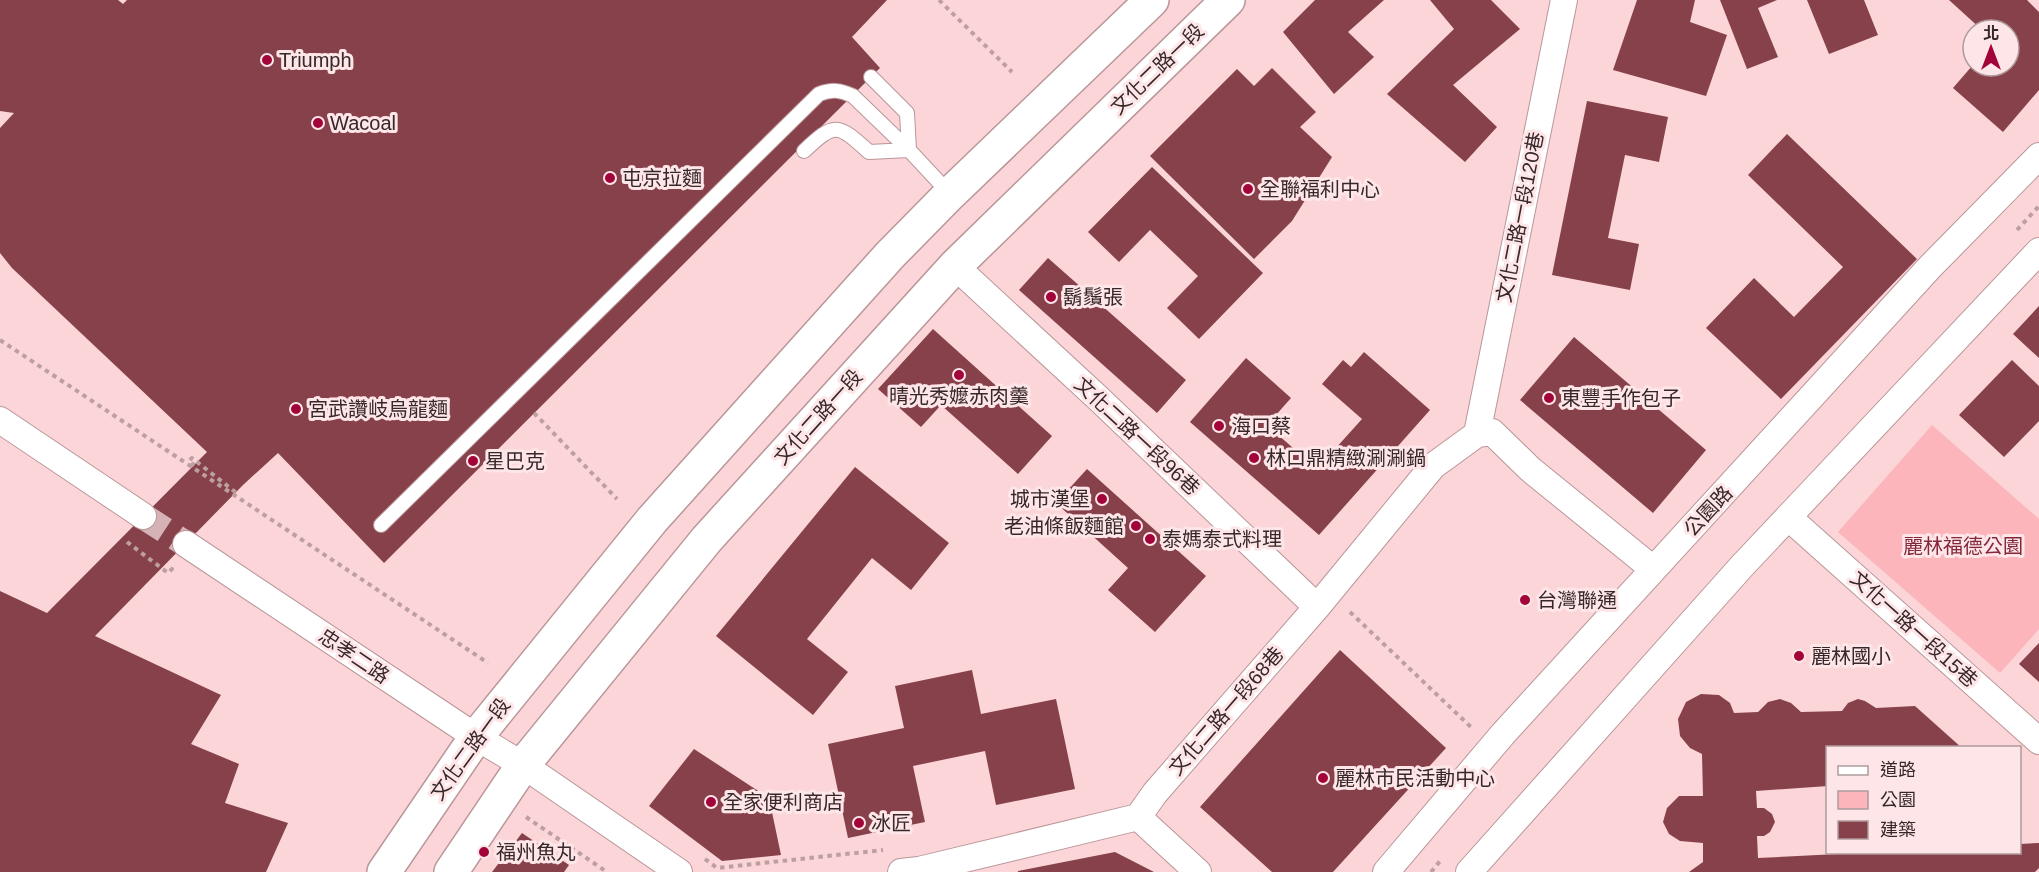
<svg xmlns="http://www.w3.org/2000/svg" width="2039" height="872" viewBox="0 0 2039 872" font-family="Helvetica,'Noto Sans TC',sans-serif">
	<rect width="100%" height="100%" fill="#fbd5d8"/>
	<path fill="#fcb5bb" d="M1932 425 2039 519V629L2000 673 1838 532Z"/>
	<path fill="#86414b" d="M0 0H118L123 4 127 0H887L852 37 880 68 384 563 278 453 243 485 95 636 221 695 191 744 239 764 225 803 288 823 266 872H0V591L47 613 207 452 12 268 0 253V128L14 113 0 111Z
		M1315 0H1384L1348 32 1374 57 1334 94 1283 32Z
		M1430 0H1491L1520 29 1453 85 1497 127 1465 162 1387 94 1454 29Z
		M1637 0H1695L1690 22 1727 35 1706 96 1613 70Z
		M1720 0H1777L1758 8 1778 57 1747 69Z
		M1807 0H1864L1878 35 1829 54Z
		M1949 0H2027L2039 12V90L2003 132 1953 88 1972 66H2009V30H1982Z
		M1272 68 1316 112 1300 127 1332 157 1292 221 1254 259 1150 156 1237 69 1254 86Z
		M1587 101 1668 117 1659 162 1625 155 1608 238 1639 244 1630 290 1552 275Z
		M1787 134 1917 259 1781 399 1706 328 1754 278 1794 317 1843 267 1748 175Z
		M1152 167 1263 273 1199 339 1167 308 1198 276 1150 230 1119 262 1088 232Z
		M1048 258 1186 380 1157 413 1019 290Z
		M2039 306V358L2013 334Z
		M933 329 1052 436 1018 474 941 405 921 427 878 389Z
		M1574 337 1706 450 1653 513 1520 400Z
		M1364 352 1430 410 1319 535 1190 422 1246 358 1291 398 1267 425 1317 469 1362 419 1322 384 1343 360 1351 367Z
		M2012 360 2039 386V421L2004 457 1959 415Z
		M855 467 949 543 911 590 872 558 807 639 848 672 813 715 716 636Z
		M1087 469 1206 576 1155 632 1108 590 1128 568 1056 503Z
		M2039 643V682L2019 664Z
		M1340 650 1446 748 1333 872H1272L1200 807Z
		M972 670 981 714 1056 699 1075 789 996 805 985 751 913 766 925 822 848 838 828 744 904 728 895 686Z
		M1701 694 1719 695 1730 703 1734 713 1758 712 1768 702 1780 699 1791 703 1801 712 1842 711 1848 703 1858 699 1865 701 1876 708 1915 706 1962 748H1828V786L1756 791 1757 808H1764L1772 814 1775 822 1770 832 1764 836H1757L1758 858 1877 852H2020V844L2039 843V868L2035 872H1689L1703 862V843L1680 841 1669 834 1663 822 1667 808 1679 796H1703L1702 754 1690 748 1680 736 1678 719 1686 702Z
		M694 749 769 798 781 855 722 861 649 806Z
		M522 833 569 865 564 872H492Z
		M1115 852 1154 872H1018V871Z"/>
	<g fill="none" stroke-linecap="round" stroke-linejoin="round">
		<path stroke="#d4b2b5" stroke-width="26" stroke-dasharray="26 13" stroke-linecap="butt" d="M143 516 186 544"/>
		<defs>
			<path id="lane" d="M871 77 907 113 909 150
				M804 151C835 122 837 123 869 152L909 150
				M381 525 819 94C832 89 840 90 853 96L909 150 950 194"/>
			<path id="street" d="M955 266 1099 399 1317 607
				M0 420 143 516
				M1477 434 1564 0
				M1788 517 2039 741
				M186 544 476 737 523 765 679 872
				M901 872 919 870 1138 817
				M1198 872 1138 817 1155 793 1317 607 1433 466 1477 434 1492 432 1530 469 1653 569
				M1386 872 1503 734 1929 268 2039 156
				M1469 872 1742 566 2039 251"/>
			<path id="secondary" d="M384 872 476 737 652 520 890 255 950 194 1152 0
				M451 872 523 765 707 539 955 266 1228 0"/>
		</defs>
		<use href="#lane" stroke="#ba9699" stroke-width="16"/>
		<use href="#street" stroke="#ba9699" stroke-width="28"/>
		<use href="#secondary" stroke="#ba9699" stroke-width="36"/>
		<path stroke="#bd9fa1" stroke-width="4" stroke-dasharray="4.5 4.5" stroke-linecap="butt" d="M939 0 1012 72
			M2017 230 2039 206
			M0 340 488 663
			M534 413 617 499
			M191 466 193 464 189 461 192 458 239 495
			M127 542 168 573 172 569 170 568
			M1350 612 1473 729
			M526 817 607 872
			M705 859 717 868 883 850
			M1431 872 1441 860"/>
		<use href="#lane" stroke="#fff" stroke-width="14"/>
		<use href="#street" stroke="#fff" stroke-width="26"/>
		<use href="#secondary" stroke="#fff" stroke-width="33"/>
	</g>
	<g fill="#a2043a" stroke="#fee6e8" stroke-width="2">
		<circle cx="267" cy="60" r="6"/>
		<circle cx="318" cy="123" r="6"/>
		<circle cx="610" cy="178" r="6"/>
		<circle cx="1248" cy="189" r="6"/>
		<circle cx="1051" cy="297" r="6"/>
		<circle cx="959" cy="375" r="6"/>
		<circle cx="1549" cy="398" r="6"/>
		<circle cx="296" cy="409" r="6"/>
		<circle cx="1219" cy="426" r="6"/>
		<circle cx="1254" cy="458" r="6"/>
		<circle cx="473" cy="461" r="6"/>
		<circle cx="1102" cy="499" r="6"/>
		<circle cx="1136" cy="526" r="6"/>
		<circle cx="1150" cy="539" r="6"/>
		<circle cx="1525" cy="600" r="6"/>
		<circle cx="1799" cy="656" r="6"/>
		<circle cx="1323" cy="778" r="6"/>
		<circle cx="711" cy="802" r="6"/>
		<circle cx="859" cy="823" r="6"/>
		<circle cx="484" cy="852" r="6"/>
	</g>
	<g text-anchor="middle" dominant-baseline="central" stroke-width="6" stroke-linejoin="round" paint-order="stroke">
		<g font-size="20" fill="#362729" stroke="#fee6e8" text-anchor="start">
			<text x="279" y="60">Triumph</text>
			<text x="330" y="123">Wacoal</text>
			<text x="622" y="178">屯京拉麵</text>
			<text x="1260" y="189">全聯福利中心</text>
			<text x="1063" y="297">鬍鬚張</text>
			<text x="959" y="396" text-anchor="middle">晴光秀嬤赤肉羹</text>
			<text x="1561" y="398">東豐手作包子</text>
			<text x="308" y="409">宮武讚岐烏龍麵</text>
			<text x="1231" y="426">海口蔡</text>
			<text x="1266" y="458">林口鼎精緻涮涮鍋</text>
			<text x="485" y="461">星巴克</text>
			<text x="1090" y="499" text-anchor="end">城市漢堡</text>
			<text x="1124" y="526" text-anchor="end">老油條飯麵館</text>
			<text x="1162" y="539">泰媽泰式料理</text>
			<text x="1537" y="600">台灣聯通</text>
			<text x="1811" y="656">麗林國小</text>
			<text x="1335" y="778">麗林市民活動中心</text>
			<text x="723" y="802">全家便利商店</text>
			<text x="871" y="823">冰匠</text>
			<text x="496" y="852">福州魚丸</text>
		</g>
		<g font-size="20" fill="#362729" stroke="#fee6e8">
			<text transform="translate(1157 69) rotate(-44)">文化二路一段</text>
			<text transform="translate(1520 217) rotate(-79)">文化二路一段120巷</text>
			<text transform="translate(818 417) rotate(-48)">文化二路一段</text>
			<text transform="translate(1137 436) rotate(43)">文化二路一段96巷</text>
			<text transform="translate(1708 511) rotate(-47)">公園路</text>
			<text transform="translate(1914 629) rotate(42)">文化一路一段15巷</text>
			<text transform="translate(354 656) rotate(34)">忠孝二路</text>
			<text transform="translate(1226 711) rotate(-49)">文化二路一段68巷</text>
			<text transform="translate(470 749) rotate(-54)">文化二路一段</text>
		</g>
		<g font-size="20" fill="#83283a" stroke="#fee6e8">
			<text x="1963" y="546">麗林福德公園</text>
		</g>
	</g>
	<rect x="1826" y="746" width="195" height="108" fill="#fee6e8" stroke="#ae9a9c" stroke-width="1.5"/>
	<rect x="1838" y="766" width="30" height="9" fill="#ffffff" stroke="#ae9a9c" stroke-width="1.5"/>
	<text x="1880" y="776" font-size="18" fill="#362729">道路</text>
	<rect x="1838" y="791" width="30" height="18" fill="#fcb5bb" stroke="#ae9a9c" stroke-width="1.5"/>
	<text x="1880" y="806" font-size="18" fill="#362729">公園</text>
	<rect x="1838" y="821" width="30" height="18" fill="#86414b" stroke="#ae9a9c" stroke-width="1.5"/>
	<text x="1880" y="836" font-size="18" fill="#362729">建築</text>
	<g transform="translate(1991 48)"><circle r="28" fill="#fee6e8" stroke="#ae9a9c" stroke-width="1.5"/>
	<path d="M0-4.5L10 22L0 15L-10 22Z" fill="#a2043a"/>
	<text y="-9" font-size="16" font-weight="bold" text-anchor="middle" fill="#362729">北</text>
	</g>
</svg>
